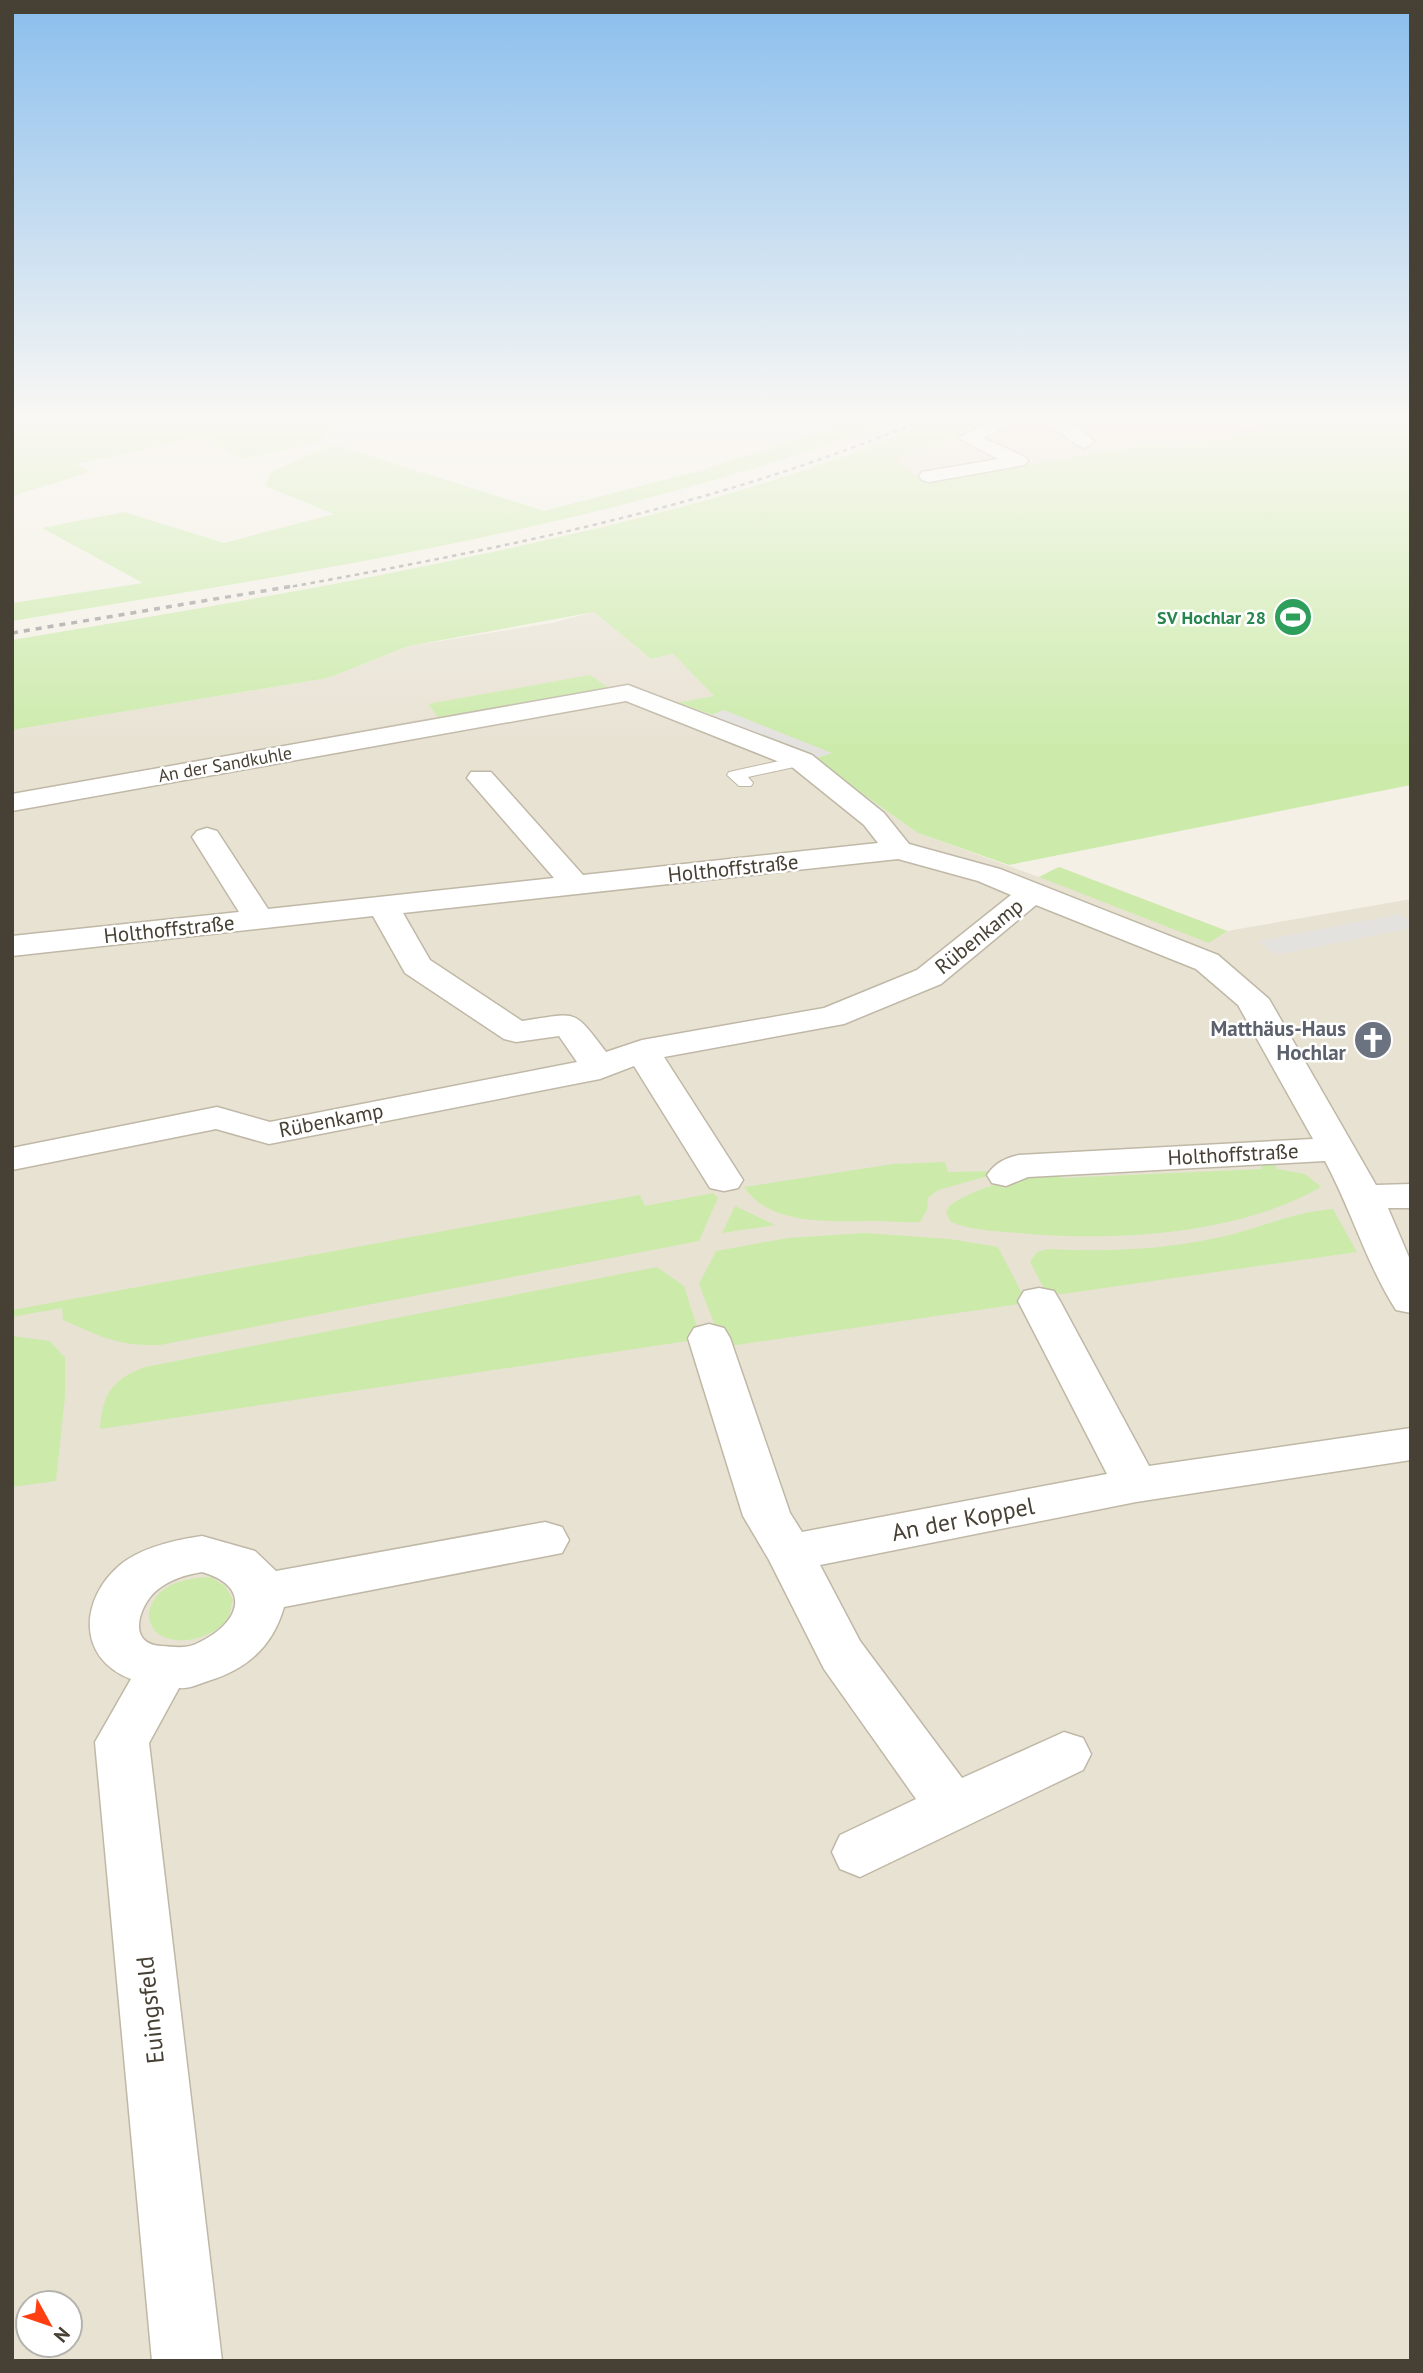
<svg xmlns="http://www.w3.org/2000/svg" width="1423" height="2373" viewBox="0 0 1423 2373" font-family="'PT Sans',sans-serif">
	<rect width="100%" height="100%" fill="#f4f0e6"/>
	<path fill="#e8e2d3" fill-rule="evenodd" d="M980 415H1360L1173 447 1152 444 923 482 880 458Z
		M594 612 651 659 673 654 715 696 678 704 813 759 918 833 1039 877 1059 867 1227 931 1411 899V2361H12V730L328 678 409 646 551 623ZM28 2303H70V2345H28Z"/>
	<path fill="#ccebab" d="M12 415H327L332 423 319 442 241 459 203 436 77 464 90 472 12 496Z
		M870 415H904C813 454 717 480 621 505 421 556 216 587 12 621V603L143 583 42 528 124 512 224 543 334 514 265 486 271 472 333 444 544 511 703 470Z
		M945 415H1005L966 436 949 438 895 459 923 482 1152 444 1173 447 1360 415H1411V785L1009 865 918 833 813 759 831 753 676 703 714 696 673 654 651 659 594 612 409 646 328 678 12 730V640C189 610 367 581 542 541 679 510 816 474 945 415Z
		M590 675 610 689 440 720 428 704Z
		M1059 867 1227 931 1209 943 1039 877Z
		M1272 1158 1277 1169 1305 1174 1321 1187C1238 1235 1113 1242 1019 1233 997 1231 972 1231 951 1222L946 1213 949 1206C979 1185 1022 1177 1058 1170L1061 1178 1262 1169 1257 1159Z
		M945 1162 948 1172 998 1171 999 1173 938 1190 928 1198 927 1210 920 1222C905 1223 890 1221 876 1221 834 1221 770 1227 744 1187L893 1164Z
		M713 1193 718 1198 699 1241 160 1345C117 1346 102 1337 63 1320L62 1308 12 1317V1310L640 1195 645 1206Z
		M735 1206 775 1225 722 1233Z
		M1333 1209 1357 1252 1048 1296 1030 1262 1037 1252 1049 1249C1104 1252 1157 1250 1211 1239 1253 1231 1291 1212 1333 1209Z
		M865 1233 950 1239 998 1247 1027 1303 723 1347 699 1284 716 1251 788 1238Z
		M657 1267 684 1286 701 1339 100 1429C102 1395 112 1379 145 1367Z
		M12 1336 50 1341 65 1358V1397L56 1481 12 1487Z
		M210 1577 225 1586 233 1600C231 1604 231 1611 229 1616 217 1638 176 1649 156 1632 152 1628 148 1619 149 1613 155 1584 185 1578 210 1577Z"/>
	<path fill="#e4e2de" d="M724 710 832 753 813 759 709 716Z
		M1399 914 1411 923V928L1276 955 1259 941Z"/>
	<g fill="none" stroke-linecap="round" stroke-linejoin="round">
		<defs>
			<path id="lane" d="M1284 415H1310L1239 429 1234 426Z
				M802 756 808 758V764L748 777 753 783 751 786H739L727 775 729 772Z"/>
			<path id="street" d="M1000 415C1034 415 1071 412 1094 442L1085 448C1072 444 1064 433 1051 427 1024 416 1007 426 983 438L1025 457 1028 461 1025 465 929 482 922 480 919 476 922 472 998 459 959 438Z
				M628 685 812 755 884 813 909 844 1000 869 1218 955 1269 999 1376 1185 1411 1184V1208H1388L1411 1262V1313L1396 1310C1366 1263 1351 1209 1325 1161L1028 1177 1006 1186 992 1183 987 1175C995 1163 1005 1158 1019 1155L1313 1139 1238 1005 1196 969 1036 905 941 984 844 1024 664 1057 743 1180 738 1188 724 1191 710 1188 634 1066 600 1079 269 1144 216 1129 12 1170V1148L217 1107 270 1122 577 1062 559 1036 516 1042 504 1039 405 973 373 916 12 956V936L239 912 192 837 197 831 207 828 217 831 268 909 554 878 467 778 471 772H491L583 875 878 843 864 825 792 767 626 701 12 811V794ZM898 859 978 881 1011 895 917 970 824 1008 642 1040 606 1052C572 1007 578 1013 522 1021L430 960 403 913Z
				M1039 1288 1054 1291 1060 1301 1149 1466 1411 1428V1460L1136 1502 820 1565 860 1641 962 1778 1064 1732 1083 1738 1091 1754 1083 1770 860 1877 840 1869 832 1852 840 1835 916 1799 824 1669 769 1560 743 1516 688 1338 694 1328 709 1324 724 1328 730 1338 790 1513 802 1532 1107 1474 1018 1301 1024 1291Z
				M545 1522 562 1527 569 1540 562 1553 284 1607C272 1648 246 1670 205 1682 197 1685 188 1689 179 1688L149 1743 222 2361H152L95 1742 131 1679C76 1658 80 1599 120 1565 142 1547 175 1540 202 1536L255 1551 276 1571ZM202 1572C254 1587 239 1624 198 1643 187 1649 174 1647 161 1646 126 1644 139 1605 157 1590 171 1579 185 1575 202 1572Z"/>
		</defs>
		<use href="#lane" stroke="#c0b8a7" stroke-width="2"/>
		<use href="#street" stroke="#c0b8a7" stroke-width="3"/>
		<use href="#lane" fill="#fff" fill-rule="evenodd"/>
		<use href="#street" fill="#fff" fill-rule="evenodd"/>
		<path stroke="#969696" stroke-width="2.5" stroke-dasharray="4.5 4.5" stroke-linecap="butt" d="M284 588C504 548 728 504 934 415"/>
		<path stroke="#969696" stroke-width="3.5" stroke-dasharray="6 6" stroke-linecap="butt" d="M12 633 293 586"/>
	</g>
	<linearGradient id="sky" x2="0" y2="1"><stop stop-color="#8abeed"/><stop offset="0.56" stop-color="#faf8f4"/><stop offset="1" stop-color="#faf8f4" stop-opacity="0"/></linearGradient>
	<rect width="1423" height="747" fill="url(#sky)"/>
	<defs>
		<symbol id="stadium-disc" viewBox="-11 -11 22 22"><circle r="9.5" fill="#2e9e5b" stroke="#fff"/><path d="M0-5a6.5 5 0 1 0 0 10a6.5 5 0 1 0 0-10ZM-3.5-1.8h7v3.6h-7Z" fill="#fff"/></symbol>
		<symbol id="church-disc" viewBox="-11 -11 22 22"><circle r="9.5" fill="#6b7280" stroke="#fff"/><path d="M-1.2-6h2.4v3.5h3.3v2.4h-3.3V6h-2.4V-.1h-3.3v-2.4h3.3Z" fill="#fff"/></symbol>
	</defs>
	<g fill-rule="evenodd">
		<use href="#stadium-disc" x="1271" y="595" width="44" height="44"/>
		<use href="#church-disc" x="1351" y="1018" width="44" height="44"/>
	</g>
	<g text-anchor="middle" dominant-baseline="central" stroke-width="5" stroke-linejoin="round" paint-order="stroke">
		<g font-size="18" font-weight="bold" fill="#27864d" stroke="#fff" text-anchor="end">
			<text x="1266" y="617">SV Hochlar 28</text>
		</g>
		<g font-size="18" fill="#474034" stroke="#fff">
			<text transform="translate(225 764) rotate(-10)">An der Sandkuhle</text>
		</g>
		<g font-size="21" fill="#474034" stroke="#fff">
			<text transform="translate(733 868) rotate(-6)">Holthoffstraße</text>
			<text transform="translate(169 929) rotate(-6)">Holthoffstraße</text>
			<text transform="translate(979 936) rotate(-39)">Rübenkamp</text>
			<text transform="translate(331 1120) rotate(-11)">Rübenkamp</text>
			<text transform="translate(1233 1154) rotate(-3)">Holthoffstraße</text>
		</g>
		<g font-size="21" font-weight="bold" fill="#5b616d" stroke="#fff" text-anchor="end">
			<text x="1346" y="1028">Matthäus-Haus<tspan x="1346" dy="24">Hochlar</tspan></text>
		</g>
		<g font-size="24" fill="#474034" stroke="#fff">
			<text transform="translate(963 1519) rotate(-11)">An der Koppel</text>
			<text transform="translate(150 2010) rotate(-96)">Euingsfeld</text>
		</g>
	</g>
	<rect width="1423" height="2373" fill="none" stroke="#474034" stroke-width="28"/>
	<g transform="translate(49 2324) rotate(130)"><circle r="33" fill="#ffffff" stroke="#b5b3ae" stroke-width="2"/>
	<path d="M0-5L12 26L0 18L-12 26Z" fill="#ff3e11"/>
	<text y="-10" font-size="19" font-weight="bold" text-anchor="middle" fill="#474034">N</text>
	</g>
</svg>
